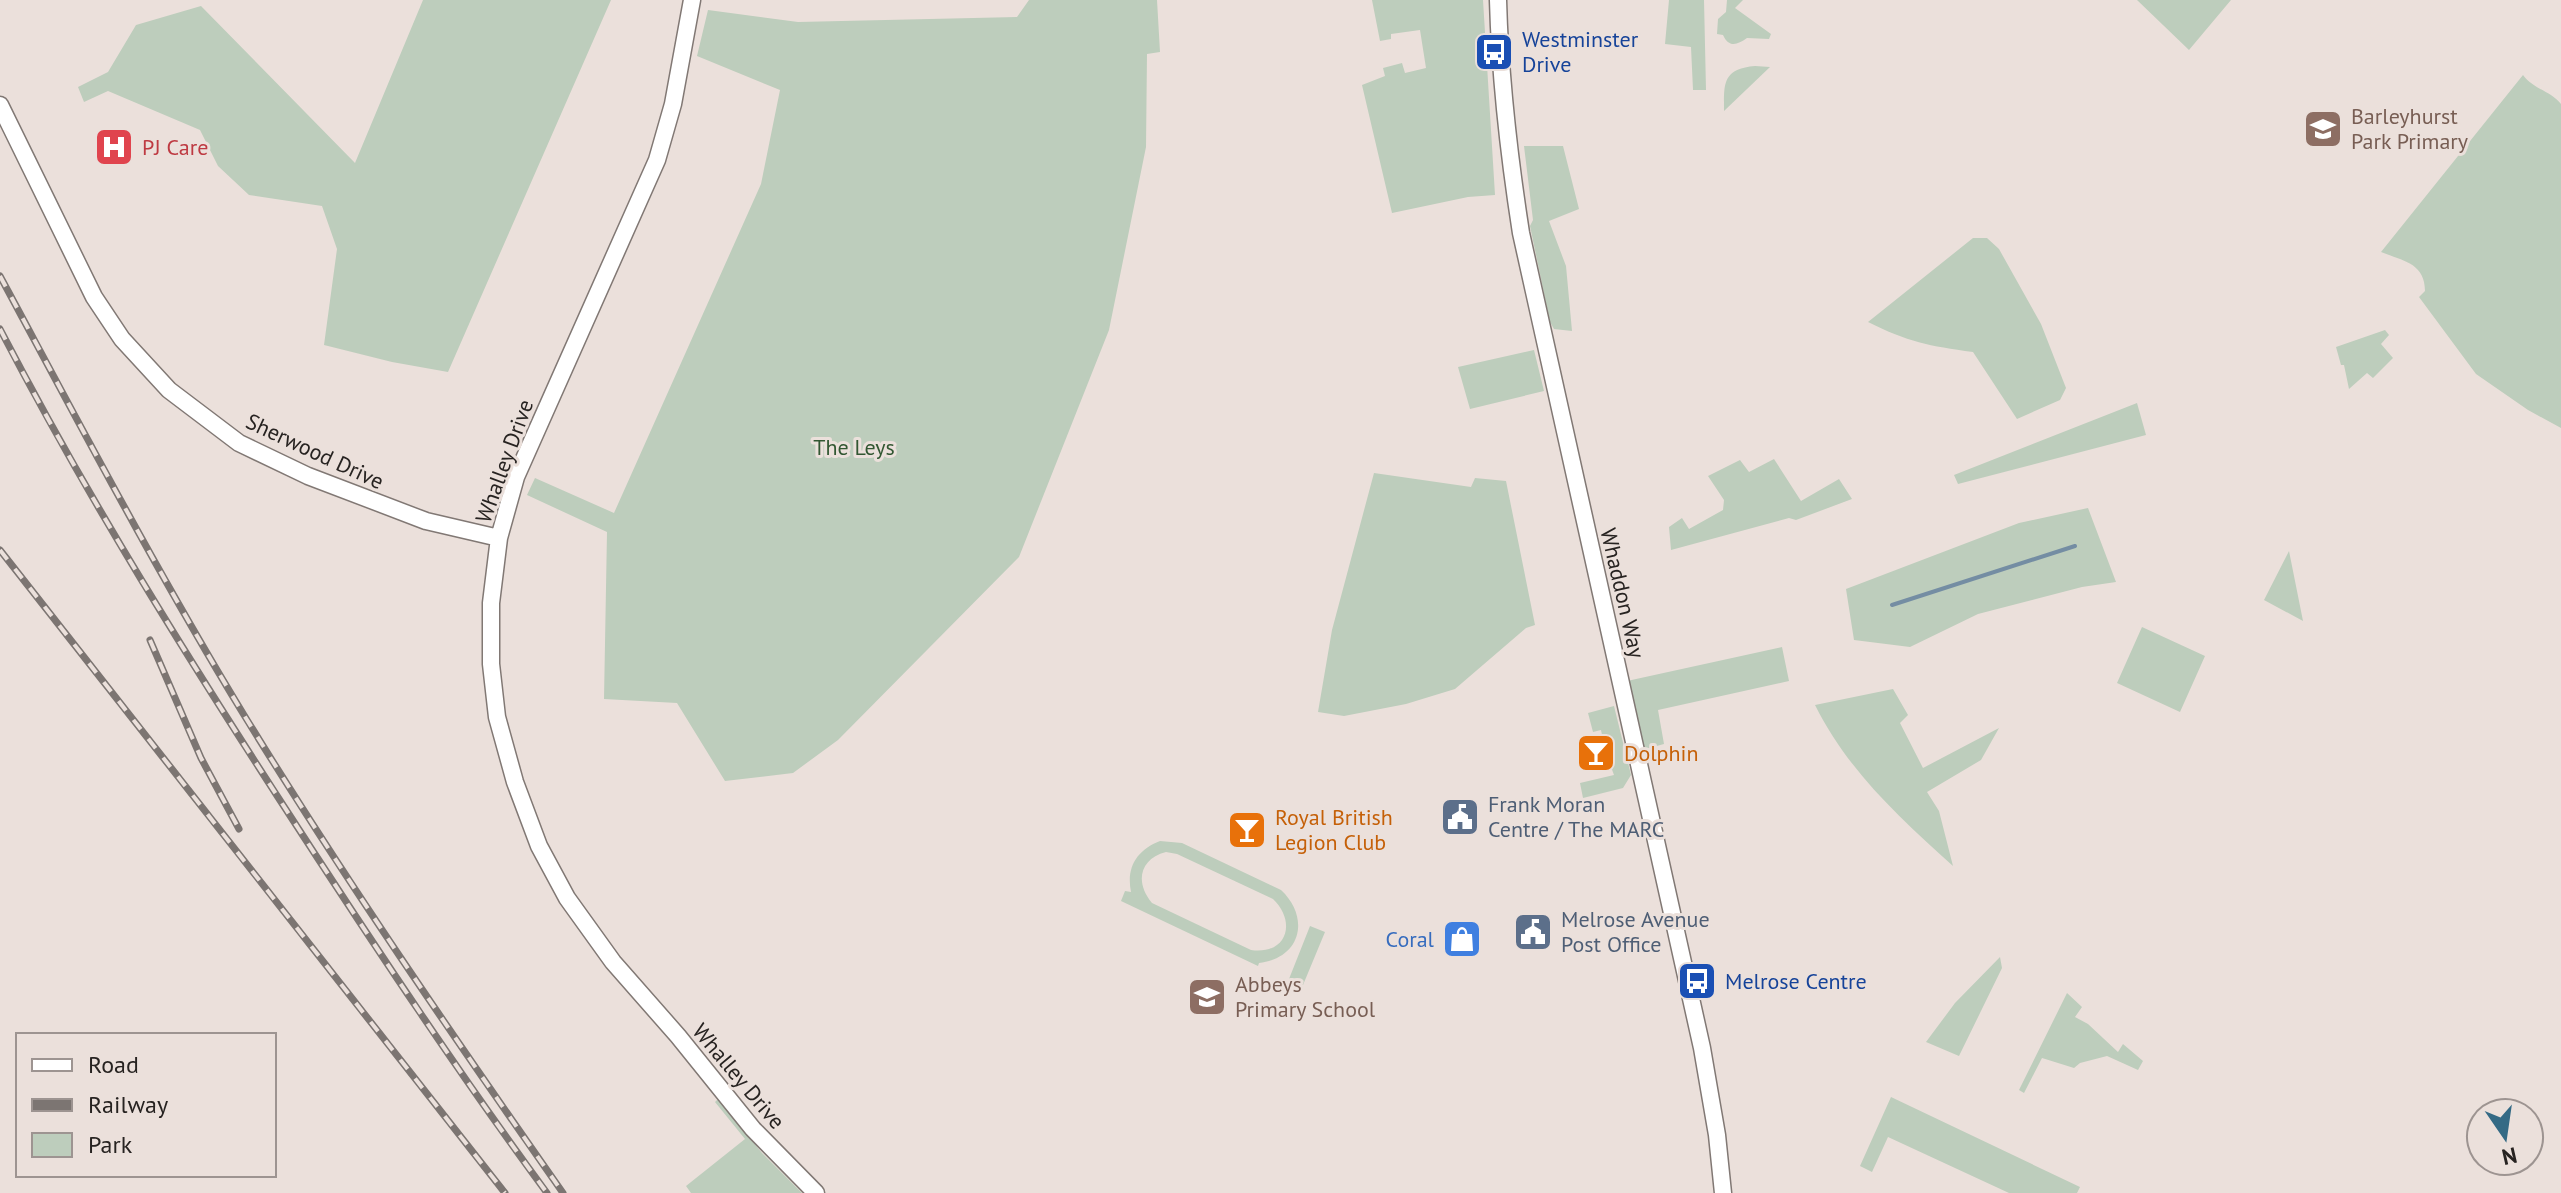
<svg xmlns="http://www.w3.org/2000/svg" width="2561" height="1193" viewBox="0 0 2561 1193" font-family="'PT Sans',sans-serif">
	<rect width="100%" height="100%" fill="#ebe0db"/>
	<path fill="#bdcdbc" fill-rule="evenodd" d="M423 0H611L448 372 392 362 324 345 337 249 322 206 249 195 218 166 200 130 108 91 84 102 78 87 108 72 136 25 201 6 355 163Z
		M1029 0H1157L1160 52 1147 54 1146 147 1109 330 1019 557 838 740 793 773 725 781 677 703 604 699 607 532 527 495 535 478 614 513 761 184 780 90 697 56 708 10 798 22 1017 17Z
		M1372 0H1483L1495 195 1468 197 1392 213 1362 85 1385 76 1383 68 1402 63 1405 73 1426 68 1420 30 1391 34V39L1380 41Z
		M1669 0H1704L1706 90H1693L1691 47 1665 44Z
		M1727 0H1743L1735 8 1771 34 1769 39 1747 38C1737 45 1729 48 1723 35L1717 34 1718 19 1726 12Z
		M2137 0H2231L2189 50Z
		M1755 66 1770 67 1724 111C1724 84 1722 69 1755 66Z
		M2523 75C2533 89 2551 91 2561 104V428L2528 410 2476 374 2419 297 2425 291C2425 263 2403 261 2381 252Z
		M1524 146H1563L1579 209 1549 221 1566 266 1572 331 1554 329 1550 322 1530 226 1533 220Z
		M1973 238H1987L1999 249 2041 324 2066 388 2060 400 2017 419 1973 352C1929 346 1908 342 1868 322Z
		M2385 330 2389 335 2381 344 2393 358 2373 378 2367 373 2349 389 2344 365H2341L2336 347Z
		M1534 350 1544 391 1470 409 1458 367Z
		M2137 403 2146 435 1958 484 1954 475Z
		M1774 459 1801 501 1839 479 1852 499 1796 520 1789 518 1671 550 1669 527 1682 518 1689 529 1723 510 1724 500 1708 476 1740 460 1749 472Z
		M1374 473 1471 487 1475 478 1506 481 1535 625 1526 628 1455 689 1406 704 1344 716 1318 712 1332 630Z
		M2088 508 2116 582 2082 587 1978 614 1910 647 1854 640 1846 589 2019 523Z
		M2289 551 2303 621 2264 600Z
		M2142 627 2205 656 2180 712 2117 683Z
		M1782 647 1789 681 1658 710 1664 744 1642 750 1627 681Z
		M1893 689 1908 715 1900 723 1923 768 1999 728 1981 760 1927 792 1939 811 1953 866C1899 817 1848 771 1815 705Z
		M1614 706 1631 775 1623 788 1583 798 1580 783 1614 775 1604 748 1609 746 1607 734 1602 735 1601 730 1593 732 1588 713Z
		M1160 841 1182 843 1281 890C1310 917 1302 958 1259 963L1258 966 1121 901 1125 891 1131 892C1126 867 1137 850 1160 841ZM1166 852 1177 854 1273 899C1297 922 1287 955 1251 950L1152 903C1135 883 1139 859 1166 852Z
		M1310 926 1325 932 1303 985 1289 979Z
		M2000 957 2002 968 1959 1056 1926 1042 1955 1003Z
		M2067 993 2082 1007 2075 1017 2088 1024 2118 1052 2123 1044 2143 1061 2138 1070 2107 1056 2080 1063 2074 1068 2042 1058 2024 1093 2019 1090Z
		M1891 1097 2080 1187 2077 1193H2009L1888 1137 1872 1172 1860 1166Z
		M718 1099 762 1153 802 1193H691L686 1186 745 1139 715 1102Z"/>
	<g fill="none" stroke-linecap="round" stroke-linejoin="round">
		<path stroke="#748da3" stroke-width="4" d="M1892 605 2075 546"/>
		<defs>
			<path id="secondary" d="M692 0 673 104 657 160 516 477 499 538 491 603V664L497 717 515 782 539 846 567 898 613 962 678 1036 753 1129 816 1193
				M1498 0C1500 78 1509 156 1521 233L1702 1048 1717 1135 1723 1193
				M0 105 94 297 122 339 169 390 239 443 308 476 426 521 499 538"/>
		</defs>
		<use href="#secondary" stroke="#817874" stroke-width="19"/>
		<use href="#secondary" stroke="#fff" stroke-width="16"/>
		<defs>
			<path id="rail" d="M0 276C79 423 157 572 244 715 344 878 453 1036 563 1193
				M0 329C89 501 192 665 298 828 378 951 460 1075 547 1193
				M0 550 505 1193
				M150 640 201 758 239 829"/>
		</defs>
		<use href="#rail" stroke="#7c7572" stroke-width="7"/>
		<use href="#rail" stroke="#ebe0db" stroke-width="4" stroke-dasharray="12" stroke-linecap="butt"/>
	</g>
	<defs>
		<symbol id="bus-square" viewBox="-11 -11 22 22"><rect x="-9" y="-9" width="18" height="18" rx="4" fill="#1a4fb4" stroke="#ebe0db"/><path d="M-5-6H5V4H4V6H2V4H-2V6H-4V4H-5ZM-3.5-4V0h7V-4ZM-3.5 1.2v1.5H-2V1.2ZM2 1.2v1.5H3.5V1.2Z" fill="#fff"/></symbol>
		<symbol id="school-square" viewBox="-11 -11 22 22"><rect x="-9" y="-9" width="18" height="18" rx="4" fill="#8d6e63" stroke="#ebe0db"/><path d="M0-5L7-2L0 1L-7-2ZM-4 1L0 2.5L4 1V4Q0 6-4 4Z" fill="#fff"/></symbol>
		<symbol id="hospital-square" viewBox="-11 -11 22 22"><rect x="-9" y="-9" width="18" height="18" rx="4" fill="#e0444e" stroke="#ebe0db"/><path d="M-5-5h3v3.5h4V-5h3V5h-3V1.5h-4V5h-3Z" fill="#fff"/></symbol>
		<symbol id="bar-square" viewBox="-11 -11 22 22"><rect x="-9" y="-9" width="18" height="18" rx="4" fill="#e8710a" stroke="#ebe0db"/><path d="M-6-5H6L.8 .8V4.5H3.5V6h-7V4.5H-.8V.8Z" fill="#fff"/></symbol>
		<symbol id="civic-square" viewBox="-11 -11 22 22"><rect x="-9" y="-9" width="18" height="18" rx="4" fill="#5c6f8a" stroke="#ebe0db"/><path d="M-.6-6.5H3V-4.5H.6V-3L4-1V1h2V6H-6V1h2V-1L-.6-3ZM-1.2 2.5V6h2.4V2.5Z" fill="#fff"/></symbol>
		<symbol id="shop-square" viewBox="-11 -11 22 22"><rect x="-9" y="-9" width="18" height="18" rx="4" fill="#3f7fe0" stroke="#ebe0db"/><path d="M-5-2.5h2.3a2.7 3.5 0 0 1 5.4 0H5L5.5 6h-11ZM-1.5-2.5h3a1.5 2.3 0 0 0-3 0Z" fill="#fff"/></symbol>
	</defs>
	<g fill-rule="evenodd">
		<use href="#bus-square" x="1472" y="30" width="44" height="44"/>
		<use href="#school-square" x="2301" y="107" width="44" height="44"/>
		<use href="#hospital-square" x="92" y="125" width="44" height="44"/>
		<use href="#bar-square" x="1574" y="731" width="44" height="44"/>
		<use href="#civic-square" x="1438" y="795" width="44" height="44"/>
		<use href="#bar-square" x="1225" y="808" width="44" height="44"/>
		<use href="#civic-square" x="1511" y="910" width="44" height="44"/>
		<use href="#shop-square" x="1440" y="917" width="44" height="44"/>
		<use href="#bus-square" x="1675" y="959" width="44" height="44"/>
		<use href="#school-square" x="1185" y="975" width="44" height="44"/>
	</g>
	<g text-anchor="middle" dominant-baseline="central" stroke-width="6" stroke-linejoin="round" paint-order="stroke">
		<g font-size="22" fill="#164399" stroke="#ebe0db" text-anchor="start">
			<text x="1522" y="39">Westminster<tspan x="1522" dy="25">Drive</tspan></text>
			<text x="1725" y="981">Melrose Centre</text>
		</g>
		<g font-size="22" fill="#785e54" stroke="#ebe0db" text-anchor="start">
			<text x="2351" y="116">Barleyhurst<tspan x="2351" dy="25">Park Primary</tspan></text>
			<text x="1235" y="984">Abbeys<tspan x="1235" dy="25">Primary School</tspan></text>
		</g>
		<g font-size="22" fill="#be3a42" stroke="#ebe0db" text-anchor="start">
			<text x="142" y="147">PJ Care</text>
		</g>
		<g font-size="22" fill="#325732" stroke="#ebe0db">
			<text x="854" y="447">The Leys</text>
		</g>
		<g font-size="22" fill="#272321" stroke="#ebe0db">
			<text transform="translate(315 451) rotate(25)">Sherwood Drive</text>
			<text transform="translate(504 461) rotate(-70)">Whalley Drive</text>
			<text transform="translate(1623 593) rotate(77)">Whaddon Way</text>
			<text transform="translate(739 1076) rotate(50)">Whalley Drive</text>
		</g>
		<g font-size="22" fill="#c56008" stroke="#ebe0db" text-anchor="start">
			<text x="1624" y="753">Dolphin</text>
			<text x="1275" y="817">Royal British<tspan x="1275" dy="25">Legion Club</tspan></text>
		</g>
		<g font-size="22" fill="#4e5e75" stroke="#ebe0db" text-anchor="start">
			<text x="1488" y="804">Frank Moran<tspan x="1488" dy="25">Centre / The MARC</tspan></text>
			<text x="1561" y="919">Melrose Avenue<tspan x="1561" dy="25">Post Office</tspan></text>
		</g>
		<g font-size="22" fill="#366cbe" stroke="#ebe0db" text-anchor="end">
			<text x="1434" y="939">Coral</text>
		</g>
	</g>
	<rect x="16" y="1033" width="260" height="144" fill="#ebe0db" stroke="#9d9491" stroke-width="2"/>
	<rect x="32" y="1059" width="40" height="12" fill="#ffffff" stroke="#9d9491" stroke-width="2"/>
	<text x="88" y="1073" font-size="24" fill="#272321">Road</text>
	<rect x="32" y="1099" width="40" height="12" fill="#7c7572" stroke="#9d9491" stroke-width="2"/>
	<text x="88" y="1113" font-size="24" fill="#272321">Railway</text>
	<rect x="32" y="1133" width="40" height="24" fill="#bdcdbc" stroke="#9d9491" stroke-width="2"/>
	<text x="88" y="1153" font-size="24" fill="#272321">Park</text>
	<g transform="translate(2505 1137) rotate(167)"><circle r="38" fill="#ebe0db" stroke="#9d9491" stroke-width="2"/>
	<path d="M0-6L14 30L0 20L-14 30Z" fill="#346a85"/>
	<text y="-12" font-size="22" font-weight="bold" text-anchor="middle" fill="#272321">N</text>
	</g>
</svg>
